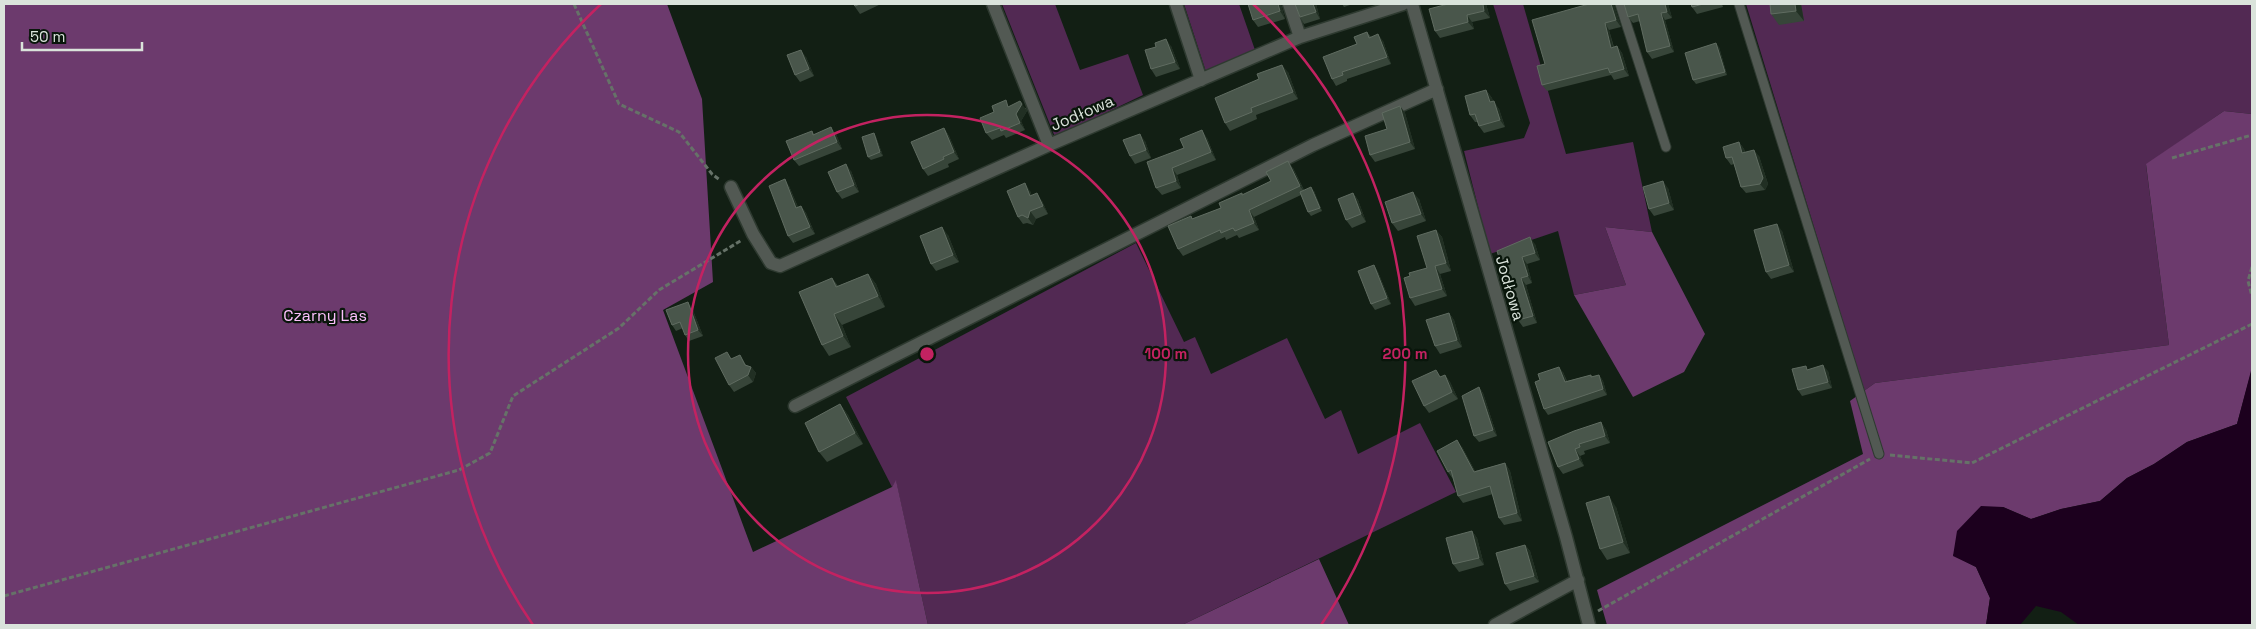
<svg xmlns="http://www.w3.org/2000/svg" width="2256" height="629" viewBox="0 0 2256 629" font-family="'Space Grotesk',sans-serif">
	<rect width="100%" height="100%" fill="#121f14"/>
	<path fill="#522953" d="M1002 4H1055L1080 70 1128 54 1143 95 1055 137Z
		M1184 4H1239L1255 50 1206 72Z
		M1493 4H1523L1566 154 1633 142 1652 232 1605 227 1626 285 1574 295 1558 231 1490 254 1464 151 1524 138 1530 123Z
		M1746 4H2252V114L2224 111 2146 165 2169 345 1875 383 1864 391Z
		M1136 243 1184 342 1195 337 1211 374 1287 338 1325 419 1341 410 1358 454 1420 423 1456 492 1182 625H928L896 481 892 487 846 397Z"/>
	<path fill="#6c3a6d" d="M4 4H667L702 99 713 282 663 310 753 552 892 487 896 480 928 625H4Z
		M2224 111 2252 114V369L2237 424 2187 442 2154 464 2127 478 2100 501 2061 509 2031 519 2003 507 1953 555 1976 567 1990 598 1986 625H1607L1597 590 1863 454 1850 401 1875 383 2169 345 2146 164Z
		M1605 227 1652 232 1705 334 1684 372 1633 397 1574 295 1626 285Z
		M1319 559 1349 625H1182Z"/>
	<path fill="#1c001e" d="M2252 367V625H2079L2061 612 2036 606 2020 625H1986L1990 598 1976 567 1953 556 1957 531 1981 506 2003 507 2031 519 2061 509 2100 501 2127 478 2154 464 2187 442 2237 424Z"/>
	<g fill="none" stroke-linecap="round" stroke-linejoin="round">
		<defs>
			<path id="lane" d="M1620 4 1666 147
				M1739 4 1879 454"/>
			<path id="street" d="M993 4 1049 145
				M1176 4 1201 80
				M1289 4 1300 37
				M1412 4 1566 537 1589 625
				M731 187 753 234 771 263 780 266 1049 145 1300 37 1403 4
				M795 406 1313 145 1437 89
				M1495 625 1578 580"/>
		</defs>
		<use href="#lane" stroke="#2e3a30" stroke-width="11"/>
		<use href="#street" stroke="#2e3a30" stroke-width="15"/>
		<path stroke="#667268" stroke-width="3" stroke-dasharray="5 2.5" stroke-linecap="butt" d="M574 4 619 104 679 132 712 174 720 180
			M2172 158 2252 135
			M2252 267 2248 281 2252 296
			M1890 455 1972 463 2252 324
			M4 596 459 470 490 453 513 396 619 328 659 290 742 240
			M1598 611 1870 459"/>
		<use href="#lane" stroke="#525953" stroke-width="9"/>
		<use href="#street" stroke="#525953" stroke-width="12"/>
	</g>
	<path fill="#374539" d="M853 4H881L860 14Z
		M1316 4 1320 19 1304 24 1300 17Z
		M1342 4H1353L1344 7Z
		M1486 4 1490 18 1472 22 1474 29 1440 38 1435 31Z
		M1624 4H1668L1672 18 1665 20 1674 52 1652 59 1647 52 1640 21 1633 23 1628 17Z
		M1691 4H1722L1723 7 1697 14 1692 7Z
		M1801 4 1804 21 1779 25 1771 14Z
		M1281 5 1285 19 1258 27 1253 20Z
		M1614 5 1621 27 1609 30 1614 47 1617 46 1622 53 1629 76 1614 80 1611 75 1547 91 1542 85 1545 64Z
		M1367 32 1371 37 1383 41 1391 64 1347 79V81L1336 86 1332 79 1357 44Z
		M1171 46 1180 69 1156 77 1151 69Z
		M1719 47 1727 75 1696 84 1693 80Z
		M806 57 814 76 800 82 795 75Z
		M1288 72 1298 99 1256 115 1257 119 1230 131 1225 123Z
		M1486 90 1492 98 1493 102 1499 109 1505 127 1484 133 1479 126 1478 122H1475L1470 115Z
		M1010 106 1026 108 1027 111 1021 121 1025 130 1006 138 1004 135 992 140 986 133Z
		M1400 106 1405 113 1415 149 1375 162 1370 155 1387 129Z
		M944 128 949 136 959 159 948 164 949 167 928 176 923 169Z
		M812 131 814 134H836L842 149 799 166 794 160Z
		M874 133 876 137 883 156 871 160 868 157Z
		M1207 138 1216 160 1177 175 1181 188 1162 195 1156 188 1184 148Z
		M1145 141 1151 158 1135 164 1130 156Z
		M1739 142 1744 149 1745 152 1759 156 1768 184 1765 190 1746 193 1741 187 1734 164 1731 165 1726 158Z
		M1293 168 1304 190 1314 191 1322 211 1311 216 1308 212 1301 195 1254 217 1259 230 1239 238 1237 235 1226 240 1225 237 1183 256 1178 249 1191 216 1193 219 1221 208 1243 195 1271 181Z
		M851 171 859 192 842 199 837 192Z
		M789 186 798 207 801 206 806 213 815 234 793 243 788 236Z
		M1668 188 1674 210 1654 216 1649 209Z
		M1030 191 1032 196 1042 201 1048 214 1036 219 1033 225 1027 223 1023 224 1018 217Z
		M1353 193 1358 200 1366 222 1352 228 1346 220Z
		M1419 199 1426 221 1398 231 1392 223Z
		M1436 230 1442 237 1451 271 1440 274 1447 296 1415 306 1410 298 1427 268Z
		M1782 231 1794 272 1771 279 1766 272Z
		M948 235 959 262 936 271 931 264Z
		M1535 244 1540 260 1527 264 1532 283 1526 285 1537 323 1523 327 1518 320 1497 251Z
		M1374 265 1378 272 1391 304 1375 310 1371 304Z
		M868 274 876 284 885 307 842 325 851 347 829 356 822 345 832 278 838 286Z
		M692 308 703 336 689 341 685 335 683 328 676 331 672 325Z
		M1449 313 1454 320 1462 347 1440 354 1435 346Z
		M740 355 746 365 751 367 756 373 753 382 734 392 729 385 732 359Z
		M1808 369 1828 371 1832 388 1802 396 1798 390Z
		M1563 372 1567 381 1591 375 1592 377 1599 375 1603 381 1607 395 1548 415 1544 409Z
		M1445 375 1450 382 1458 399 1429 413 1424 406Z
		M1479 387 1483 393 1497 436 1479 442 1474 436Z
		M840 404 848 415 863 444 827 462 819 452Z
		M1601 422 1606 430 1610 443 1584 451 1585 454 1580 456 1584 466 1563 474 1558 467 1548 442Z
		M1462 447 1475 471 1505 463 1510 471 1522 521 1504 525 1499 518 1493 494 1463 503 1458 496 1453 479 1448 472Z
		M1616 507 1630 553 1607 560 1600 549Z
		M1472 531 1477 538 1484 565 1459 572 1453 564Z
		M1525 545 1530 551 1539 582 1510 591 1505 584Z"/>
	<path fill="#212f23" d="M1278 4H1280L1281 5 1285 19 1280 11Z
		M1313 4H1316L1320 19 1316 12Z
		M1483 4H1486L1490 18 1484 11Z
		M1611 4H1613L1614 5 1621 27 1616 20Z
		M1665 4H1668L1672 18 1667 12Z
		M1795 4H1801L1804 21 1796 11Z
		M1661 13 1665 20 1674 52 1670 46Z
		M1467 15 1472 22 1474 29 1468 22Z
		M1605 23 1609 30 1615 54 1611 48Z
		M1378 34 1383 41 1391 64 1387 57Z
		M1166 39 1171 46 1180 69 1175 62Z
		M1716 43 1719 47 1727 75 1725 72Z
		M1617 46 1622 53 1629 76 1624 69Z
		M801 50 806 57 814 76 809 69Z
		M1282 65 1288 72 1298 99 1293 92Z
		M1486 90 1492 98 1495 110 1490 102Z
		M1020 101 1027 111 1021 121 1025 130 1020 123 1016 114Z
		M1494 101 1499 109 1505 127 1500 120Z
		M1400 106 1405 113 1415 149 1410 142Z
		M831 127 836 134 842 149 837 142Z
		M944 128 949 136 959 159 954 152Z
		M1202 130 1207 138 1216 160 1211 152Z
		M874 133 876 137 883 156 880 152Z
		M1140 134 1145 141 1151 158 1146 150Z
		M1739 142 1744 149 1747 160 1742 153Z
		M1754 150 1759 156 1768 184 1765 190 1760 184Z
		M1288 161 1293 168 1305 193 1300 186Z
		M846 164 851 171 859 192 854 185Z
		M1172 168 1177 175 1181 188 1176 181Z
		M785 179 789 186 801 215 796 208Z
		M1663 181 1668 188 1674 210 1669 203Z
		M1025 183 1030 191 1035 204 1030 196Z
		M1311 187 1314 191 1322 211 1320 208Z
		M1413 192 1419 199 1426 221 1421 214Z
		M1037 193 1042 201 1048 214 1043 206Z
		M1353 193 1358 200 1366 222 1361 214Z
		M801 206 806 213 815 234 810 227Z
		M1249 210 1254 217 1259 230 1254 223Z
		M1030 211 1036 219 1033 225 1028 218Z
		M1777 224 1782 231 1794 272 1789 265Z
		M942 227 948 235 959 262 953 255Z
		M1436 230 1442 237 1451 271 1446 263Z
		M1530 237 1535 244 1540 260 1535 253Z
		M1522 257 1527 264 1532 283 1528 276Z
		M1374 265 1378 272 1391 304 1387 298Z
		M1435 266 1440 274 1447 296 1442 289Z
		M868 274 876 284 885 307 878 296Z
		M1521 278 1526 285 1537 323 1533 316Z
		M688 302 692 308 703 336 698 330Z
		M1449 313 1454 320 1462 347 1457 340Z
		M834 314 842 325 851 347 843 336Z
		M1823 365 1828 371 1832 388 1828 382Z
		M751 367 756 373 753 382 748 375Z
		M1559 367 1563 372 1569 388 1565 382Z
		M1445 375 1450 382 1458 399 1452 392Z
		M1599 375 1603 381 1607 395 1603 389Z
		M1479 387 1483 393 1497 436 1493 430Z
		M840 404 848 415 863 444 855 433Z
		M1601 422 1606 430 1610 443 1605 436Z
		M1457 440 1462 447 1479 479 1474 472Z
		M1575 449 1580 456 1584 466 1579 459Z
		M1505 463 1510 471 1522 521 1517 513Z
		M1609 496 1616 507 1630 553 1623 542Z
		M1472 531 1477 538 1484 565 1479 558Z
		M1525 545 1530 551 1539 582 1534 576Z"/>
	<path fill="#49564b" stroke="#606c61" d="M853 4H860L855 6Z
		M1248 4H1278L1280 11 1253 20Z
		M1295 4H1313L1316 12 1300 17Z
		M1448 4H1483L1484 11 1467 15 1468 22 1435 31 1429 9Z
		M1589 4H1611L1616 20 1605 23 1611 48 1617 46 1624 69 1610 73 1608 68 1542 85 1537 66 1545 64 1532 20Z
		M1624 4H1665L1667 12 1661 13 1670 46 1647 52 1638 14 1628 17Z
		M1691 4H1703L1692 7Z
		M1770 4H1795L1796 11 1771 14Z
		M1367 32 1369 38 1378 34 1387 57 1342 72 1343 75 1332 79 1323 57 1357 44 1354 37Z
		M1166 39 1175 62 1151 69 1145 50 1156 47 1155 43Z
		M1716 43 1725 72 1693 80 1685 53Z
		M801 50 809 69 795 75 787 55Z
		M1282 65 1293 92 1251 108 1252 112 1225 123 1215 98 1259 79 1257 74Z
		M1486 90 1490 102 1494 101 1500 120 1479 126 1475 114 1470 115 1465 96Z
		M1006 100 1008 107 1020 101 1022 104 1016 114 1020 123 1001 131 1000 128 986 133 980 118 994 112 992 106Z
		M1400 106 1410 142 1370 155 1365 136 1387 129 1382 113Z
		M831 127 837 142 794 160 786 141 812 131 813 135Z
		M944 128 954 152 943 157 944 159 923 169 911 142Z
		M1202 130 1211 152 1172 168 1176 181 1156 188 1147 162 1184 148 1180 139Z
		M874 133 880 152 868 157 862 137Z
		M1140 134 1146 150 1130 156 1123 140Z
		M1739 142 1742 153 1754 150 1763 178 1760 184 1741 187 1732 157 1726 158 1723 147Z
		M1288 161 1300 186 1249 210 1254 223 1235 231 1233 228 1221 233 1220 230 1178 249 1168 226 1191 216 1192 219 1221 208 1219 203 1242 193V195L1271 181 1266 172Z
		M846 164 854 185 837 192 828 172Z
		M785 179 796 208 801 206 810 227 788 236 769 186Z
		M1663 181 1669 203 1649 209 1643 187Z
		M1025 183 1030 196 1037 193 1043 206 1030 211 1028 218 1022 215 1018 217 1007 191Z
		M1311 187 1320 208 1308 212 1300 192Z
		M1413 192 1421 214 1392 223 1385 202Z
		M1353 193 1361 214 1346 220 1338 199Z
		M1777 224 1789 265 1766 272 1754 230Z
		M942 227 953 255 931 264 920 236Z
		M1436 230 1446 263 1435 266 1442 289 1410 298 1404 278 1410 276 1409 273 1427 268 1417 236Z
		M1530 237 1535 253 1522 257 1528 276 1521 278 1533 316 1518 320 1497 251Z
		M1374 265 1387 298 1371 304 1358 271Z
		M868 274 878 296 834 314 843 336 822 345 799 292 832 278 836 287Z
		M688 302 698 330 685 335 680 322 672 325 666 310Z
		M1449 313 1457 340 1435 346 1426 320Z
		M727 352 731 359 740 355 745 365 751 367 748 375 729 385 715 358Z
		M1823 365 1828 382 1798 390 1792 369 1806 366 1807 370Z
		M1559 367 1565 382 1591 375V377L1599 375 1603 389 1544 409 1535 382 1540 380 1538 374Z
		M1436 370 1440 377 1445 375 1452 392 1424 406 1412 381Z
		M1479 387 1493 430 1474 436 1462 396Z
		M840 404 855 433 819 452 805 423Z
		M1601 422 1605 436 1579 444 1580 447 1575 449 1579 459 1558 467 1548 442 1574 431Z
		M1457 440 1474 472 1505 463 1517 513 1499 518 1490 486 1458 496 1451 470 1448 472 1437 451Z
		M1609 496 1623 542 1600 549 1586 503Z
		M1472 531 1479 558 1453 564 1446 538Z
		M1525 545 1534 576 1505 584 1496 553Z"/>
	<g fill="none" stroke="#c32261" stroke-width="2.5">
		<circle cx="927" cy="354" r="239"/>
		<path d="M533 625A478 478 0 0 1 601 4M1253 4A478 478 0 0 1 1321 625"/>
	</g>
	<g text-anchor="middle" dominant-baseline="central" stroke-width="4.5" stroke-linejoin="round" paint-order="stroke">
		<g font-size="16" fill="#dae3db" stroke="#09160b">
			<text transform="translate(1082 113) rotate(-23)">Jodłowa</text>
			<text transform="translate(1510 288) rotate(74)">Jodłowa</text>
		</g>
		<g font-size="16" fill="#fdc0fd" stroke="#09160b">
			<text x="325" y="315">Czarny Las</text>
		</g>
	</g>
	<circle cx="927" cy="354" r="8" fill="#c32261" stroke="#09160b" stroke-width="2.5"/>
	<g font-size="15" text-anchor="middle" font-weight="bold" fill="#c32261" stroke="#09160b" stroke-width="4.5" stroke-linejoin="round" paint-order="stroke">
		<text x="1166" y="359">100 m</text>
		<text x="1405" y="359">200 m</text>
	</g>
	<rect width="2256" height="629" fill="none" stroke="#dae3db" stroke-width="10"/>
	<path d="M22 42v8h120v-8" fill="none" stroke="#dae3db" stroke-width="2.5"/>
	<text x="30" y="42" font-size="15" fill="#dae3db" stroke="#09160b" stroke-width="4" paint-order="stroke">50 m</text>
</svg>
